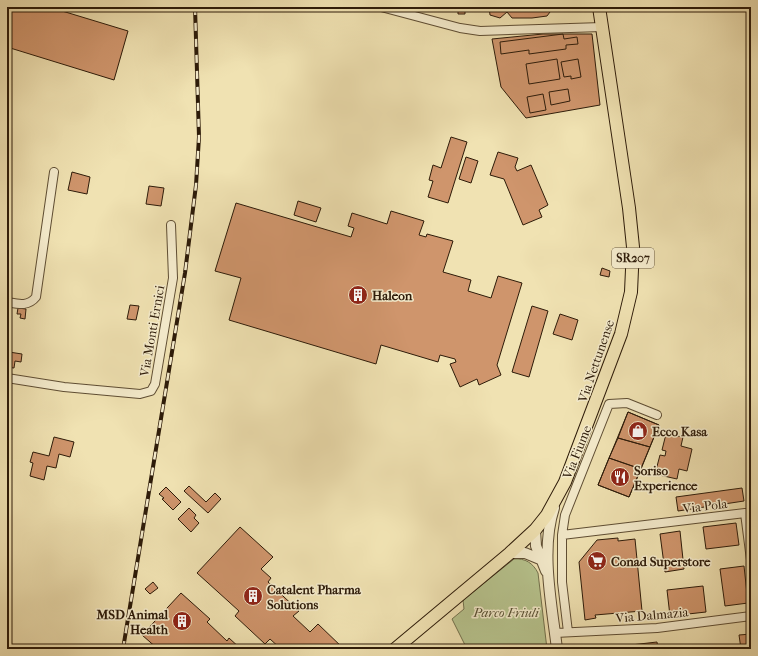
<svg xmlns="http://www.w3.org/2000/svg" width="758" height="656" viewBox="0 0 758 656" font-family="'IM FELL French Canon',serif">
	<rect width="100%" height="100%" fill="#f0e2b2"/>
	<filter id="stains"><feTurbulence type="fractalNoise" baseFrequency=".005" numOctaves="4"/><feColorMatrix values="0 0 0 0 .2 0 0 0 0 .09 0 0 0 0 .02 0 0 0 .5 -.17"/></filter>
	<radialGradient id="worn" r=".72"><stop offset=".6" stop-color="#630" stop-opacity="0"/><stop offset="1" stop-color="#630" stop-opacity=".3"/></radialGradient>
	<path fill="#b7c48e" stroke="#72704c" d="M514 559C525 558 533 563 538 573L547 649H467L452 619 464 609 463 600Z"/>
	<path fill="#cf956c" stroke="#2d1b09" d="M7 7H49L128 31 114 80 7 47Z
		M458 7H465V14H458Z
		M489 7H553V8L547 16 532 18H512L507 12 500 18 490 15Z
		M543 34H592L600 105 526 118 501 87 492 39Z
		M563 34 564 39 577 37 578 44 566 45V49L529 54V50L501 54 500 42Z
		M557 59 560 79 529 84 526 64Z
		M578 59 581 77 571 79V76L564 77 561 62Z
		M568 89 570 101 551 105 549 92Z
		M543 94 546 110 530 113 527 97Z
		M451 137 467 142 448 203 428 197 433 181 429 180 433 165 441 168Z
		M498 152 518 158 515 167 517 171 531 165 548 205 539 210 542 217 523 225 504 179 490 175Z
		M466 157 478 161 471 183 459 179Z
		M72 172 90 177 87 194 68 190Z
		M149 186 164 188 161 206 146 204Z
		M298 201 321 208 316 222 294 215Z
		M236 203 351 237 354 228 348 226 352 213 387 224 391 211 424 221 419 235 426 237 427 234 453 241 443 272 471 280 468 291 491 298 498 276 522 283 497 365 501 375 479 385 477 379 460 387 450 364 456 362 455 359 440 355 438 362 381 345 376 364 229 320 241 278 215 271Z
		M7 229 10 230 8 245H7Z
		M602 268 610 271 609 277 600 275Z
		M130 305 139 306 136 320 127 319Z
		M532 306 548 311 529 377 512 372Z
		M18 308 26 309 25 319 20 318 21 314H17Z
		M560 314 578 320 572 340 553 334Z
		M9 352 22 354 21 362 15 361 14 368 7 367Z
		M628 412 659 425 629 497 598 485Z
		M628 412 659 425 650 447 618 438Z
		M666 434 683 437 681 446 692 449 687 471 679 469 677 479 655 474 660 455 665 456 666 451 662 450Z
		M54 437 74 442 70 457 59 454 56 468 47 466 44 480 30 476 33 463 30 462 33 452 49 456Z
		M618 438 650 447 641 469 609 458Z
		M609 458 641 469 629 497 598 485Z
		M189 486 206 502 215 493 221 499 208 513 184 491Z
		M166 487 181 502 173 510 162 499 164 498 159 494Z
		M742 488 744 501 678 511 676 497Z
		M189 508 196 515 194 518 199 523 191 532 178 519Z
		M736 523 739 545 706 549 703 527Z
		M240 527 273 557 261 569 271 578 268 582 299 611 293 616 310 632 318 624 344 649H281L270 639 265 644 235 616 239 611 197 573Z
		M680 531 684 569 665 572 660 534Z
		M618 538V541L635 539 642 611 595 615 596 618 585 620 579 562 597 540Z
		M744 566 748 603 725 606 720 569Z
		M153 582 158 588 150 594 145 589Z
		M703 586 706 612 670 616 667 590Z
		M181 593 210 619 207 622 227 641 229 638 241 649H158L142 635Z
		M751 634V649H741L739 635Z
		M657 642 658 649H623L622 646Z"/>
	<g fill="none" stroke-linecap="round" stroke-linejoin="round">
		<defs>
			<path id="minor" d="M381 7 460 28 480 31 602 27
				M7 302C18 304 28 307 36 297L54 172
				M7 378 64 387 140 394 151 391 155 384 173 278 171 225
				M562 535 565 515 609 404 627 403 657 415
				M568 632 562 582V535L745 513 751 560
				M555 633 657 628 751 616"/>
			<path id="tertiary" d="M554 508C540 550 552 606 557 649
				M535 530 536 546 546 571
				M510 553H525L542 560"/>
			<path id="primary" d="M395 649 510 553 535 530 547 515 565 482 621 334 631 292 633 247 629 208 599 7"/>
		</defs>
		<use href="#minor" stroke="#5e4d33" stroke-width="10"/>
		<use href="#tertiary" stroke="#5e4d33" stroke-width="12"/>
		<use href="#primary" stroke="#2d1b09" stroke-width="14"/>
		<use href="#minor" stroke="#f5eccd" stroke-width="8"/>
		<use href="#tertiary" stroke="#f5eccd" stroke-width="10"/>
		<use href="#primary" stroke="#f0e2b2" stroke-width="12"/>
		<defs>
			<path id="rail" d="M123 649 185 273 196 185 199 137 195 7"/>
		</defs>
		<use href="#rail" stroke="#2d1b09" stroke-width="4"/>
		<use href="#rail" stroke="#f5eccd" stroke-width="2.5" stroke-dasharray="8" stroke-linecap="butt"/>
	</g>
	<defs>
		<symbol id="building-disc" viewBox="-11 -11 22 22"><circle r="9.5" fill="#8f2418" stroke="#f5eccd"/><path d="M-4-6H4V6H1V3H-1V6H-4ZM-2.5-4.3h1.7v1.8h-1.7ZM.8-4.3h1.7v1.8H.8ZM-2.5-1h1.7V.8h-1.7ZM.8-1h1.7V.8H.8Z" fill="#fff"/></symbol>
		<symbol id="shop-disc" viewBox="-11 -11 22 22"><circle r="9.5" fill="#8f2418" stroke="#f5eccd"/><path d="M-5-2.5h2.3a2.7 3.5 0 0 1 5.4 0H5L5.5 6h-11ZM-1.5-2.5h3a1.5 2.3 0 0 0-3 0Z" fill="#fff"/></symbol>
		<symbol id="restaurant-disc" viewBox="-11 -11 22 22"><circle r="9.5" fill="#8f2418" stroke="#f5eccd"/><path d="M-5-6h1v4h1v-4h1v4h1v-4h1v5L-1.5 .5V6h-2V.5L-5-1ZM5-6V6H3V1.5H1.5Q1.5-4 5-6Z" fill="#fff"/></symbol>
		<symbol id="supermarket-disc" viewBox="-11 -11 22 22"><circle r="9.5" fill="#8f2418" stroke="#f5eccd"/><path d="M-6-5.5h2.5l.6 2H6L4.5 2H-2.5L-4.4-4H-6ZM-1.5 3.2a1.3 1.3 0 1 0 .1 0ZM3 3.2a1.3 1.3 0 1 0 .1 0Z" fill="#fff"/></symbol>
	</defs>
	<g fill-rule="evenodd">
		<use href="#building-disc" x="347" y="284" width="22" height="22"/>
		<use href="#shop-disc" x="627" y="420" width="22" height="22"/>
		<use href="#restaurant-disc" x="609" y="466" width="22" height="22"/>
		<use href="#supermarket-disc" x="586" y="550" width="22" height="22"/>
		<use href="#building-disc" x="242" y="585" width="22" height="22"/>
		<use href="#building-disc" x="171" y="610" width="22" height="22"/>
	</g>
	<g text-anchor="middle" dominant-baseline="central" stroke-width="3" stroke-linejoin="round" paint-order="stroke">
		<rect fill="#f5eccd" stroke="#695a44" stroke-width="1" x="612" y="248" width="42" height="20" rx="3"/>
		<g font-size="12" font-weight="bold" fill="#2d1b09">
			<text x="633" y="258">SR207</text>
		</g>
		<g font-size="13" font-weight="bold" fill="#2d1b09" stroke="#f5eccd" text-anchor="start">
			<text x="372" y="295">Haleon</text>
			<text x="652" y="431">Ecco Kasa</text>
			<text x="634" y="470">Soriso<tspan x="634" dy="15">Experience</tspan></text>
			<text x="611" y="561">Conad Superstore</text>
			<text x="267" y="589">Catalent Pharma<tspan x="267" dy="15">Solutions</tspan></text>
			<text x="168" y="614" text-anchor="end">MSD Animal<tspan x="168" dy="15">Health</tspan></text>
		</g>
		<g font-size="13" fill="#2d1b09" stroke="#f5eccd">
			<text transform="translate(152 331) rotate(-80)">Via Monti Ernici</text>
			<text transform="translate(596 361) rotate(-71)">Via Nettunense</text>
			<text transform="translate(577 452) rotate(-68)">Via Fiume</text>
			<text transform="translate(705 506) rotate(-7)">Via Pola</text>
			<text transform="translate(652 615) rotate(-5)">Via Dalmazia</text>
		</g>
		<g font-size="13" font-style="italic" fill="#564e31" stroke="#f5eccd">
			<text x="506" y="612">Parco Friuli</text>
		</g>
	</g>
	<rect width="758" height="656" fill="none" stroke="#f0e2b2" stroke-width="24"/>
	<rect x="8" y="8" width="742" height="640" fill="none" stroke="#2d1b09" stroke-width="2"/>
	<rect x="12" y="12" width="734" height="632" fill="none" stroke="#2d1b09"/>
	<rect width="100%" height="100%" filter="url(#stains)"/>
	<rect width="100%" height="100%" fill="url(#worn)"/>
</svg>
